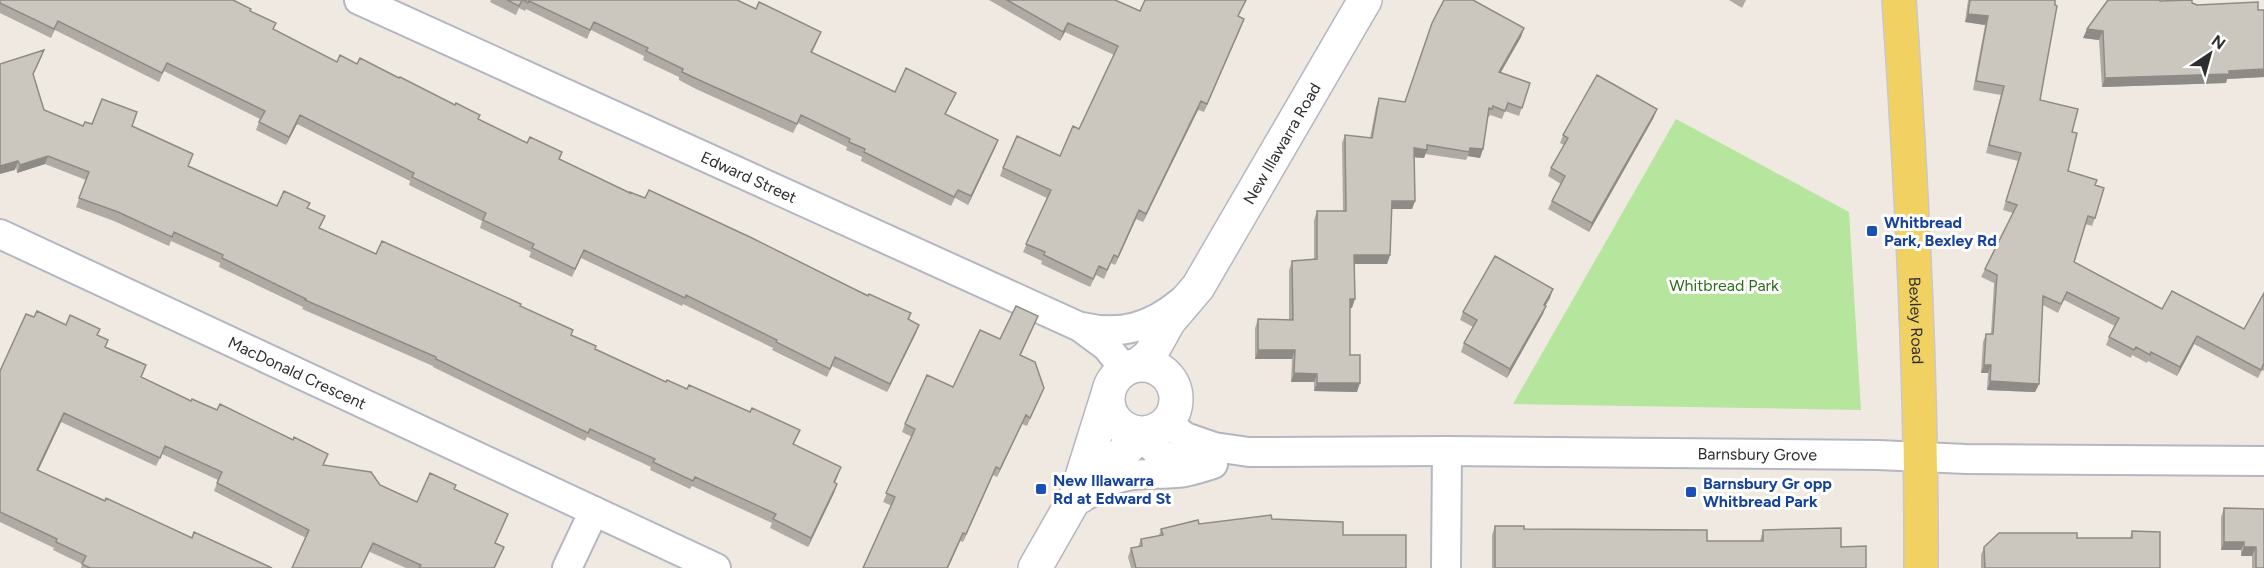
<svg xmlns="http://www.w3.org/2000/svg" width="2264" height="568" viewBox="0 0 2264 568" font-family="Figtree,sans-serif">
	<rect width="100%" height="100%" fill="#efe9e1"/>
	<path fill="#b6e59e" d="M1676 119 1849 212 1861 410 1513 404Z"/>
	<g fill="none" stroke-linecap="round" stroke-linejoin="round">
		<defs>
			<g id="street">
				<path id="s1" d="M359 0 1080 327 1107 347 1124 369"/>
				<path id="s2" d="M0 234 716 568"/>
				<path d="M1082 327C1121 336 1151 327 1181 302"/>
				<path id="s3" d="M1171 417 1174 428 1185 437 1214 447 1249 452 1447 451 1878 455 1966 459 2264 461"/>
				<path d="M1144 434C1153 456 1174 461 1195 465"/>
				<path d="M1089 494C1125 467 1145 477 1185 472 1194 470 1204 467 1213 464"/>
				<path d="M567 568 594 511"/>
				<path d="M1446 568 1447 451"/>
			</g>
			<g id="secondary">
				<path id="s4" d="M1139 364 1150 355 1169 321 1198 287 1365 0"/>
				<circle cx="1142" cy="399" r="34"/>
				<path d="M1081 496 1141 434"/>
				<path d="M1035 568 1076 496 1108 394"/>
			</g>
			<g id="primary">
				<path id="s5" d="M1899 0C1912 189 1922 379 1921 568"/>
			</g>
		</defs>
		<use href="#street" stroke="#b4b7c1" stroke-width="32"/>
		<use href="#secondary" stroke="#b4b7c1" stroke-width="36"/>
		<use href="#primary" stroke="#c9c9c9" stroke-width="36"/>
		<use href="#street" stroke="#fff" stroke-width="28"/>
		<use href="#secondary" stroke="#fff" stroke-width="33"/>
		<use href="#primary" stroke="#f2d163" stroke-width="33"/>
	</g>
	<path fill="#afaba4" d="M0 0 250 11 274 30 337 62 357 64 399 78 455 105 480 115 478 120 527 143 562 152 560 159 630 193 911 313 909 320 919 325 916 333 887 392 832 366 827 377 772 350 773 348 683 304 682 306 581 258 572 277 529 257 531 252 480 228 482 221 409 185 410 181 297 124 286 145 256 130 260 119 164 71 159 82 55 30 51 38 0 13Z
		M491 0H737L818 40 812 53 895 92 956 93 946 114 998 140 995 148 968 205 955 198 951 206 861 161 862 157 846 150 847 147 798 123 793 133 696 89 679 80V77L643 60 644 56 591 30 587 39 526 9 525 11 519 8 516 15 490 2Z
		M989 0H1115L1140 11 1239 17 1244 19 1204 112 1198 110 1143 222 1136 219 1115 265 1111 263 1104 279 1096 275 1090 287 1041 264 1042 261 1023 252 1047 198 1000 176 1003 168 1060 156 1079 129 1114 55 1065 32 1060 41Z
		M1729 0H1746L1742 8Z
		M1968 0H2055L2040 100 2072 132 2068 171 2095 185V218L2092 226 2085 224 2074 262 2162 309 2244 329 2264 293V371L2262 370 2258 378 2194 344 2177 376 2148 361 2147 363 2132 355 2131 358 2106 345 2109 337 2115 326 2064 300 2058 313 2043 305 2039 384 2035 392 1987 390 1988 373H1981L1983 342 1986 334H1991L1994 283 1981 277 2013 213 2003 210 2018 161 1986 153 2001 95 1973 90 1985 25 1965 22Z
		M2160 1 2192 3 2197 5 2258 10H2264V77L2227 79 2226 83 2102 87 2099 40 2083 38Z
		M1524 28 1521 37 1500 73 1530 83 1519 116 1505 111 1502 119 1490 115 1489 117H1488L1483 149 1480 158 1468 156 1466 160 1425 154 1424 158 1414 157 1415 201 1412 209H1391L1390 255 1387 264H1354L1352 308H1350V355L1357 392 1314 391V382H1291L1292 359H1255V328L1258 319 1289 320V270L1292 261 1314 259V220L1317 211H1343L1342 143 1345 135 1370 138 1376 107 1379 98 1405 102Z
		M41 58 33 75 44 110 83 126 92 124 132 126 188 166 277 206 308 209 320 228 376 254 520 306 595 349 666 382 800 430 794 444 838 476 835 483 837 484 834 493 808 547 770 528 772 523 692 486 690 489 650 470 651 467 587 437 585 441 433 367V366L302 309 303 307 219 267 220 263 171 241 169 246 114 221 76 207 86 180 45 164 17 173 0 64Z
		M1654 117 1589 232 1548 209 1552 201 1561 184 1548 176 1551 168 1564 145 1560 143 1563 135Z
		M1550 298 1545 305 1543 314 1507 378 1461 352 1464 343 1473 327 1460 320 1463 312Z
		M1038 316 1021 355 1044 388 1027 426 1022 424 997 477 993 475 963 542 960 541 948 568H863L892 506 883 502 912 437 902 432 905 424 953 387Z
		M34 317 66 325 97 335 108 340 106 347 142 377 324 465 380 485 417 502 455 489 508 514 495 543 504 547 495 568H406L370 552 306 538 214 491 218 480 162 454 156 466 61 422 38 471 192 538 272 568H81L82 564 53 550 54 548 0 522V371Z
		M2224 508 2264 509V568H2252V556H2241V550H2221V517Z
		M1272 519 1343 535 1406 568H1131L1128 557 1131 548 1138 547 1141 539 1159 535 1161 529 1199 524Z
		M1495 526 1524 529 1707 541H1760L1763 530 1841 547 1866 568H1492V535Z
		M2132 531 2160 568H1981V555L1984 547 2077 538H2130Z"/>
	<path fill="#8e8b86" d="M1968 14 1988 16 1985 25 1965 22Z
		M1244 19 1241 27 1204 112 1207 104Z
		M1068 23 1065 32 1060 41 1063 32Z
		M1524 28 1521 37 1496 81 1499 72Z
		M2087 29 2103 31 2099 40 2083 38Z
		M2264 69V77L2227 79 2226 83 2102 87 2105 78Z
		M1201 101 1198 110 1143 222 1146 214Z
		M1657 109 1654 117 1589 232 1592 223Z
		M300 115 297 124 286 145 289 137Z
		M998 140 995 148 968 205 971 196Z
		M1414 148 1427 150 1424 158 1411 157Z
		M1470 148 1483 149 1480 158 1468 156Z
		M48 156 45 164 17 173 20 165Z
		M18 161 15 170 0 174V166Z
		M1392 201H1415L1412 209H1388Z
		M1139 210 1136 219 1115 265 1118 257Z
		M1354 255H1390L1387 264H1351Z
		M1553 289 1550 298 1541 313 1544 305Z
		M1350 299H1355L1352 308H1347Z
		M1546 306 1543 314 1507 378 1510 369Z
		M919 325 916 333 887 392 890 384Z
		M2197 336 2194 344 2177 376 2180 367Z
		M1258 350H1295L1292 359H1255Z
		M1984 365H1991L1988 373H1981Z
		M1294 373 1317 374 1314 382H1291Z
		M1990 381 2039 384 2035 392 1987 390Z
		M1317 383H1360L1357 392 1314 391Z
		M64 413 61 422 34 479 37 470Z
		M1026 415 1022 424 997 477 1000 469Z
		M996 467 993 475 963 542 966 534Z
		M837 484 834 493 808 547 811 538Z
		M963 533 960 541 948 568H947Z
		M2224 542H2244L2241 550H2221Z
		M2244 547H2256L2252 556H2241Z"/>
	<path fill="#cbc7bf" stroke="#8e8b86" stroke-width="1.5" d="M0 0H233L251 9 250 11 276 23 273 29 337 62 340 55 357 64 360 58 399 78 400 77 455 105 456 103 480 115 478 119 527 143 530 137 562 152 559 159 630 193V192L645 198 649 190 752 238 868 296 869 294 911 313 908 319 919 325 890 384 835 357 830 369 776 342 777 340 686 295 685 298 584 250 575 269 532 248 534 244 483 220 486 213 412 177 414 173 300 115 289 137 259 122 265 111 167 63 162 73 58 21 54 29 0 3Z
		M507 0H522L519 6Z
		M523 0H737L756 9 759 2 821 32 811 52 895 92 906 68 956 93 945 114 998 140 971 196 958 190 954 197 864 152 865 149 849 142 850 139 801 115 797 124 699 80 682 72 683 69 646 51 648 48 594 22 590 30 529 1 528 3Z
		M1007 0H1115L1140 11 1145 0H1246L1238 16 1244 19 1207 104 1201 101 1146 214 1139 210 1118 257 1114 255 1107 270 1099 266 1093 279 1044 255 1045 252 1026 244 1051 190 1003 168 1017 136 1060 156 1073 126 1079 129 1118 46 1068 23 1063 32Z
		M1444 0H1473L1524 28 1499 72 1530 83 1522 108 1508 103 1505 111 1493 106 1492 109 1489 108 1483 149 1470 148 1469 152 1427 145V150L1414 148 1415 201H1392L1390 255H1354L1355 299H1350V355H1360V383H1317V374L1294 373 1295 350H1258V319L1293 320 1292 261 1317 259V211H1346L1345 135 1372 138 1379 98 1405 102 1432 23Z
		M1970 0H2055V5L2057 6 2040 100 2078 109 2072 132 2077 133 2068 171 2097 180 2095 185 2104 188 2095 218 2088 216 2074 262 2162 309 2172 291 2244 329 2264 293V363L2261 370 2197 336 2180 367 2151 352 2150 355 2136 347 2134 350 2109 337 2119 318 2067 292 2061 304 2043 296 2039 384 1990 381 1991 365H1984L1986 334H1993L1997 275 1985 269 2017 205 2006 201 2021 153 1989 145 2004 86 1976 81 1988 16 1968 14Z
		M2108 0H2160V1L2192 0V3L2197 5 2258 2V10H2264V69L2229 71V74L2105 78 2103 31 2087 29Z
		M44 50 33 74 44 110 83 126 85 122 92 124 102 99 137 112 132 126 193 154 188 166 277 206 284 191 310 203 307 208 325 216 319 228 376 254 382 241 521 304 520 306 573 330 571 335 596 346 595 349 666 382 667 380 687 389 689 385 750 412 752 408 800 430 793 444 841 467 834 482 837 484 811 538 773 519 776 514 695 477 693 481 653 462 655 459 590 429 588 433 436 359V357L305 300 306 299 222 258 223 255 174 232 172 237 118 212 79 198 89 172 48 156 20 165 18 161 0 166V64Z
		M1597 75 1657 109 1592 223 1552 201 1565 176 1551 168 1568 138 1563 135Z
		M1495 256 1553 289 1544 305 1546 306 1510 369 1464 343 1477 320 1463 312Z
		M1016 306 1038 316 1020 355 1035 362 1044 388 1030 418 1026 415 1000 469 996 467 966 534 963 533 947 568H863L895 497 886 493 915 429 905 424 927 375 953 387 980 330 1000 339Z
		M37 311 66 325 70 315 100 329 97 335 108 340 105 347 146 365 141 377 191 401 192 399 217 410 220 404 293 440 294 437 328 454 323 465 371 472 380 485 417 502 430 473 456 485 454 489 508 514 495 543 504 547 494 568H419L421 565 373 543 361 568H292L309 530 217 483 222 472 165 446 160 458 64 413 37 470 105 501 106 498 192 538 194 532 272 568H90L82 564 86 556 56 542 57 539 0 512V371L26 314 34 317Z
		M2224 508 2264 509V568H2256V547H2244V542H2224Z
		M1271 515 1272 519 1343 522V535H1406V568H1136L1131 548 1142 546 1141 539 1163 535 1161 529 1198 520 1199 524Z
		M1495 526H1524V529L1707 530V541H1763V530L1841 528V547L1866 546V568H1495Z
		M2132 531 2160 532V568H1985L1984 547 1999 533H2077V538H2132Z"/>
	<g fill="#1a4fb4" stroke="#fff" stroke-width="2">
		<rect x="1866" y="225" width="12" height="12" rx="3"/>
		<rect x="1035" y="483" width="12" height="12" rx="3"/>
		<rect x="1685" y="486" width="12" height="12" rx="3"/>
	</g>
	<g text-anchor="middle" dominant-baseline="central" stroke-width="6" stroke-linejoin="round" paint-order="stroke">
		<g font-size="16" fill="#2e2e2e" stroke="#fff">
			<text stroke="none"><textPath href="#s4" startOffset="264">New Illawarra Road</textPath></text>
			<text stroke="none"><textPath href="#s1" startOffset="428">Edward Street</textPath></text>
			<text stroke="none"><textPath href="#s5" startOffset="321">Bexley Road</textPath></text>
			<text stroke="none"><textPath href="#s2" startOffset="328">MacDonald Crescent</textPath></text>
			<text stroke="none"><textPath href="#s3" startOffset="600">Barnsbury Grove</textPath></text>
		</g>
		<g font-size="16" font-weight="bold" fill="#164399" stroke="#fff" text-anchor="start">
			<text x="1884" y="222">Whitbread<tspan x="1884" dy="18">Park, Bexley Rd</tspan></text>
			<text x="1053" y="480">New Illawarra<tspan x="1053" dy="18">Rd at Edward St</tspan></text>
			<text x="1703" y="483">Barnsbury Gr opp<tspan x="1703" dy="18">Whitbread Park</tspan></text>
		</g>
		<g font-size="16" fill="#2c6e1b" stroke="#fff">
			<text x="1724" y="285">Whitbread Park</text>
		</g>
	</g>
	<g transform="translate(2210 54) rotate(36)" stroke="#ffffff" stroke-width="4.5" paint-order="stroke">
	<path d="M0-4.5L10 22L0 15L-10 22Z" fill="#2e2e2e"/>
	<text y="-9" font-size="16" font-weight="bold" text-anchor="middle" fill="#2e2e2e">N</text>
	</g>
</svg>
